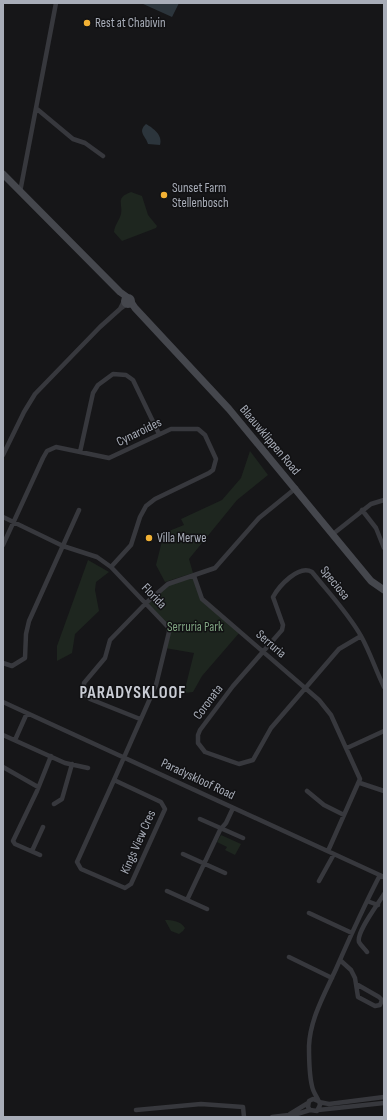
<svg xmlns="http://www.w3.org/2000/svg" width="387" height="1120" viewBox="0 0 387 1120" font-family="'Sofia Sans Condensed',sans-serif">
	<rect width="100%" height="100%" fill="#161618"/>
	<path fill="#1e261f" d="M131 192 142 196 148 215 157 226 156 228 122 241 114 232C115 224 119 221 121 214 123 203 115 198 131 192Z
		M250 451 268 475 237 500 189 559 193 573 165 582 156 565 164 533 184 525 181 519 222 500 241 478Z
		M88 560 109 572 96 582 95 590 99 611 75 634 72 653 57 661V646Z
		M194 576 200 595 240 632 202 676 193 692 184 693 194 653 165 648 168 627 146 603 166 586Z
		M221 835 241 844 235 855 225 850 227 847 217 842Z
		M165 920C172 920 181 921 185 928L183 931 179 934 171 931Z"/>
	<path fill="#2c353c" d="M141 3H179L172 17Z
		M146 124C153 128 163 135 160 145L148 144C146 136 137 132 146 124Z"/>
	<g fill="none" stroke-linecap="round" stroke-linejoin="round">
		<path stroke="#37383d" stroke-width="4.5" d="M37 109 73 139 85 143 103 156
			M20 192 56 3
			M120 309 124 301
			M80 452 93 393 98 385 113 374 126 375 133 380 159 434
			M3 455 24 412 35 394 100 327 120 309 127 304
			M362 510 376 528 384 548
			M3 517 63 546 97 557 111 567 168 627 169 632 156 685 114 780
			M333 534 371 504 384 500
			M3 545 43 458 47 451 56 447 109 458 171 429H198L205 435 216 459 213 470 209 473 155 499 146 506 140 517 131 545 111 567
			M194 576 202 599 319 700 331 715 360 779 328 851
			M361 636 339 649 271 728 253 760 239 764 205 752 198 743V735L200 730 233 686 282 630 283 625 273 597C279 586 299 564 312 572 329 593 348 613 361 636 370 652 376 671 384 687
			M3 663 12 666 25 658 26 634 29 621 79 510
			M3 702 384 877
			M140 719 90 699 84 693V683L105 658 110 640 146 603 168 584 215 568 259 518 296 488
			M3 735 65 763 88 768
			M15 740 27 713
			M347 748 384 731
			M3 767 38 787
			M114 780 161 802 165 809 131 884 125 888 81 869 77 862Z
			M360 783 384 791
			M307 791 324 805 344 815
			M54 804 62 799 72 764
			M200 819 243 838
			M32 851 43 827
			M183 854 225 873
			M40 855 15 844 13 841 37 791 51 756
			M319 881 334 854
			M167 891 207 909
			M187 900 220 830 226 823 233 808
			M367 901 378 905
			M309 913 352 933
			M367 952C365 949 361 946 359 942 356 932 379 903 384 894
			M289 957 332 978
			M340 960 351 970 355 978 358 997 375 1006 380 1005 382 1000 379 997 358 985
			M318 1101 313 1099 309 1101 308 1107 310 1110 317 1111 320 1105C319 1099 313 1093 312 1086 309 1074 309 1059 309 1046 310 1019 325 993 336 969 350 937 364 906 380 875
			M319 1102 329 1104 384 1097
			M136 1110 201 1104 243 1107 244 1117
			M318 1110 384 1103
			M290 1114 308 1103
			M272 1117 297 1114 310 1110"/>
		<path stroke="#45474d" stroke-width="7" d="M3 174 120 292 127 297
			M124.5 301a3.5 3.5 0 1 1 7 0a3.5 3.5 0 1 1-7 0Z
			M131 302 135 308 229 409 371 581 384 590"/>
	</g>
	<g fill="#f2b134" stroke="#111113" stroke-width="1.5">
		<circle cx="87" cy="23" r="4"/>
		<circle cx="164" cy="195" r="4"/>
		<circle cx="149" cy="538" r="4"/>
	</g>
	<g text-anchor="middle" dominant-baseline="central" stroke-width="3" stroke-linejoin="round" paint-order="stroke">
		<g font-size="13" fill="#a8adb8" stroke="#111113" text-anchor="start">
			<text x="95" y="23">Rest at Chabivin</text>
			<text x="172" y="188">Sunset Farm<tspan x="172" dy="15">Stellenbosch</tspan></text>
			<text x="157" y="538">Villa Merwe</text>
		</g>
		<g font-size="13" fill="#a8adb8" stroke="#111113">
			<text transform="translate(139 432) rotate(-26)">Cynaroides</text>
			<text transform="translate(270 440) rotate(50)">Blaauwklippen Road</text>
			<text transform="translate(335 583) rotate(51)">Speciosa</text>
			<text transform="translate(154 596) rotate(46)">Florida</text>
			<text transform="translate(271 644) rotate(41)">Serruria</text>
			<text transform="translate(208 702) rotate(-53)">Coronata</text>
			<text transform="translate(198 779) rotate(25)">Paradyskloof Road</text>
			<text transform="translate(138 842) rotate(-66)">Kings View Cres</text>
		</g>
		<g font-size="13" fill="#7fa381" stroke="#111113">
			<text x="195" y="627">Serruria Park</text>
		</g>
		<g font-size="17" font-weight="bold" letter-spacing="1" fill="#c9ccd4" stroke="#111113">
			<text x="133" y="693">PARADYSKLOOF</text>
		</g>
	</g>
	<rect width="387" height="1120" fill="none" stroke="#a8adb8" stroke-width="8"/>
</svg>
